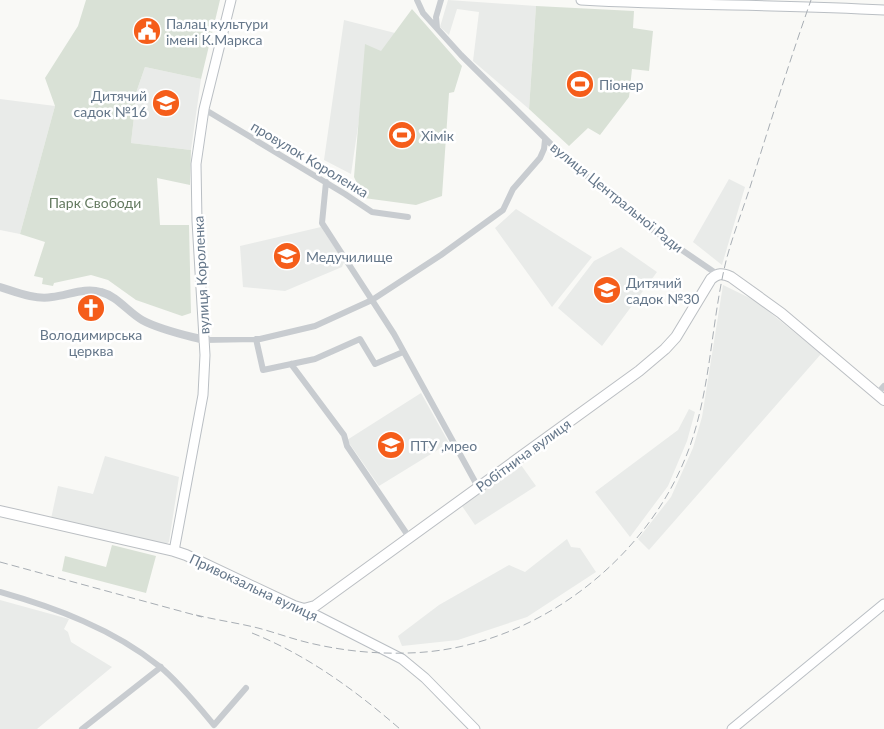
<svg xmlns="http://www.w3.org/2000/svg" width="884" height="729" viewBox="0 0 884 729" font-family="Lato,sans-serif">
	<rect width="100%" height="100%" fill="#f9f9f6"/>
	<path fill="#e9ebe9" d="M448 0 536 6 529 109 473 61 479 12 457 9 449 35 440 27Z
		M344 20 395 33 365 79 351 174 324 160Z
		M145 67 201 79 191 150 131 143 137 90Z
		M0 99 55 106 20 234 0 230Z
		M729 179 745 187 722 265 693 242Z
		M516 209 592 257 552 307 495 228Z
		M321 227 344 262 342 267 285 291 243 287 240 246Z
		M621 247 657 272 602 346 558 308 594 261Z
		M723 285 756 301 821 354 649 550 638 539 671 497 693 448 702 417Z
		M421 393 449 443 379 486 347 440Z
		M689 409 695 412 687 441 668 486 630 537 595 492 678 430Z
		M105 456 179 477 169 542 164 545 51 519 58 486 93 494Z
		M521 465 536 486 475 525 462 506Z
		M567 539 571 547 580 548 596 572 527 617 458 640 402 646 398 636 439 605 509 565 525 572Z
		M0 600 69 619 64 629 68 632 71 642 112 667 37 729H0Z"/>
	<path fill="#d9e1d6" d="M86 0H220L201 79 145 67 137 90 131 143 191 150 190 185 157 178 160 225H189L191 313 182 316 136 300 108 280 91 275 54 283 53 286 42 284 43 278 34 276 45 242 20 234 55 106 45 78 78 26Z
		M536 6 634 11 633 28 653 31 649 71 632 69 629 97 600 135 588 128 569 146 529 109Z
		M412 9 462 66 454 92 449 93 442 196 416 205 364 198 354 177 365 44 381 51Z
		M112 545 156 556 146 593 62 571 65 556 106 567Z"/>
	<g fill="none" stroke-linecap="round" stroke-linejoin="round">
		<defs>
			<path id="secondary" d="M581 0C682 6 783 4 884 10
				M174 551 203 395 205 355 197 221 196 164 204 109 231 0
				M304 609 402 659 425 678 475 729
				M732 729 884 604"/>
			<path id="primary" d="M0 511 174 551 186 555 294 606 304 609 315 606 639 371 665 349 676 337 711 279C718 273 722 273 731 277L781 313 884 400"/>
		</defs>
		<use href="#secondary" stroke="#babfc4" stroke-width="11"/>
		<use href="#primary" stroke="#bbbfc3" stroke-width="12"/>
		<path stroke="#c8ccd0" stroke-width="6" d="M417 0 423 13 461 55 566 159 654 231 717 274
			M437 28 436 17 441 0
			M204 109 345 194 372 212 408 217
			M326 182 322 223 394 334 478 487
			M256 339 263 370 315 359 360 339 375 364 403 352
			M204 340 260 339 315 326 372 300 441 255 503 210 513 189 540 158 544 149 545 140
			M291 364 344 435 347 446 409 537
			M877 394 884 386
			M0 592C56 608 113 629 159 666 177 680 199 707 214 725L246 688
			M82 729 161 667"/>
		<path stroke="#c8ccd0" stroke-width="8" d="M0 287C16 292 35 300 52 297 69 295 85 287 101 292 117 296 128 312 142 320 160 330 185 335 204 340"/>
		<use href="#secondary" stroke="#fff" stroke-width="9"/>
		<use href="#primary" stroke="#fff" stroke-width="10"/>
		<path stroke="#a8aeb4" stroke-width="1" stroke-dasharray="8 4" stroke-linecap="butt" d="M0 562 202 617
			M196 615C216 620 238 623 258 628 277 633 295 640 314 644 345 651 376 654 408 653 534 650 655 557 693 437 711 380 712 319 726 261 733 234 744 207 752 181 771 120 790 60 811 0
			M252 633C307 655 355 690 400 729"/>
	</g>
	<defs>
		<symbol id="civic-disc" viewBox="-11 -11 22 22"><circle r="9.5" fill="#f55d1a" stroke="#fff"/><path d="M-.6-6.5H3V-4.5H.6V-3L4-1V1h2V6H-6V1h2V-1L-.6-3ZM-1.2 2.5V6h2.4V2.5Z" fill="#fff"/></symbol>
		<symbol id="stadium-disc" viewBox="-11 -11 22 22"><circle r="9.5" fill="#f55d1a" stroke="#fff"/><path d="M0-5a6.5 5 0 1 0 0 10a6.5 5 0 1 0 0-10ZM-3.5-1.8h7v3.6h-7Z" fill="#fff"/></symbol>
		<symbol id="school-disc" viewBox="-11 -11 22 22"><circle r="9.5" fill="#f55d1a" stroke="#fff"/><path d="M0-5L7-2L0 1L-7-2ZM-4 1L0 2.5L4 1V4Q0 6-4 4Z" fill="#fff"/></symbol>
		<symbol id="university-disc" viewBox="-11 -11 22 22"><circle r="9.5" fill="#f55d1a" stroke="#fff"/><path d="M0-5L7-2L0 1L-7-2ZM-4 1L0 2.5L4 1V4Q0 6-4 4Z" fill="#fff"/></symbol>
		<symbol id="church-disc" viewBox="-11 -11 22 22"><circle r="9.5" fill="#f55d1a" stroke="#fff"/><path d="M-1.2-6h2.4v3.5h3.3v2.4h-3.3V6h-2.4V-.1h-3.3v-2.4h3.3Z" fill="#fff"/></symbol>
	</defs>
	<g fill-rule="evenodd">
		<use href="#civic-disc" x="131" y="15" width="32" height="32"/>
		<use href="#stadium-disc" x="564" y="68" width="32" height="32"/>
		<use href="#school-disc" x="150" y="87" width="32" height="32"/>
		<use href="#stadium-disc" x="386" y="119" width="32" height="32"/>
		<use href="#university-disc" x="271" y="240" width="32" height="32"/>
		<use href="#school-disc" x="591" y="274" width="32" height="32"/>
		<use href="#church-disc" x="75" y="292" width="32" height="32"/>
		<use href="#university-disc" x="375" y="429" width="32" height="32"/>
	</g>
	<g text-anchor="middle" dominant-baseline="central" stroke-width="5" stroke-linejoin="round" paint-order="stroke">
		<g font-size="14" fill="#65778a" stroke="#fff" text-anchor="start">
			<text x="166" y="23">Палац культури<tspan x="166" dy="16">імені К.Маркса</tspan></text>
			<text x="599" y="84">Піонер</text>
			<text x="147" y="95" text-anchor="end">Дитячий<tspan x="147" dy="16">садок №16</tspan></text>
			<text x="421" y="135">Хімік</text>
			<text x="306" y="256">Медучилище</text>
			<text x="626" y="282">Дитячий<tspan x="626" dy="16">садок №30</tspan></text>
			<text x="91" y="334" text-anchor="middle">Володимирська<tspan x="91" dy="16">церква</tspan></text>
			<text x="410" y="445">ПТУ ,мрео</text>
		</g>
		<g font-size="14" fill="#65778a" stroke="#fff">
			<text transform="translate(310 159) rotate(31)">провулок Короленка</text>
			<text transform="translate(617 197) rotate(39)">вулиця Центральної Ради</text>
			<text transform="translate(201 275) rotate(-93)">вулиця Короленка</text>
			<text transform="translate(523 455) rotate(-36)">Робітнича вулиця</text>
			<text transform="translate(254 587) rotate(25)">Привокзальна вулиця</text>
		</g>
		<g font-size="14" fill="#647a60" stroke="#fff">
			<text x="95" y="202">Парк Свободи</text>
		</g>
	</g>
</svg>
